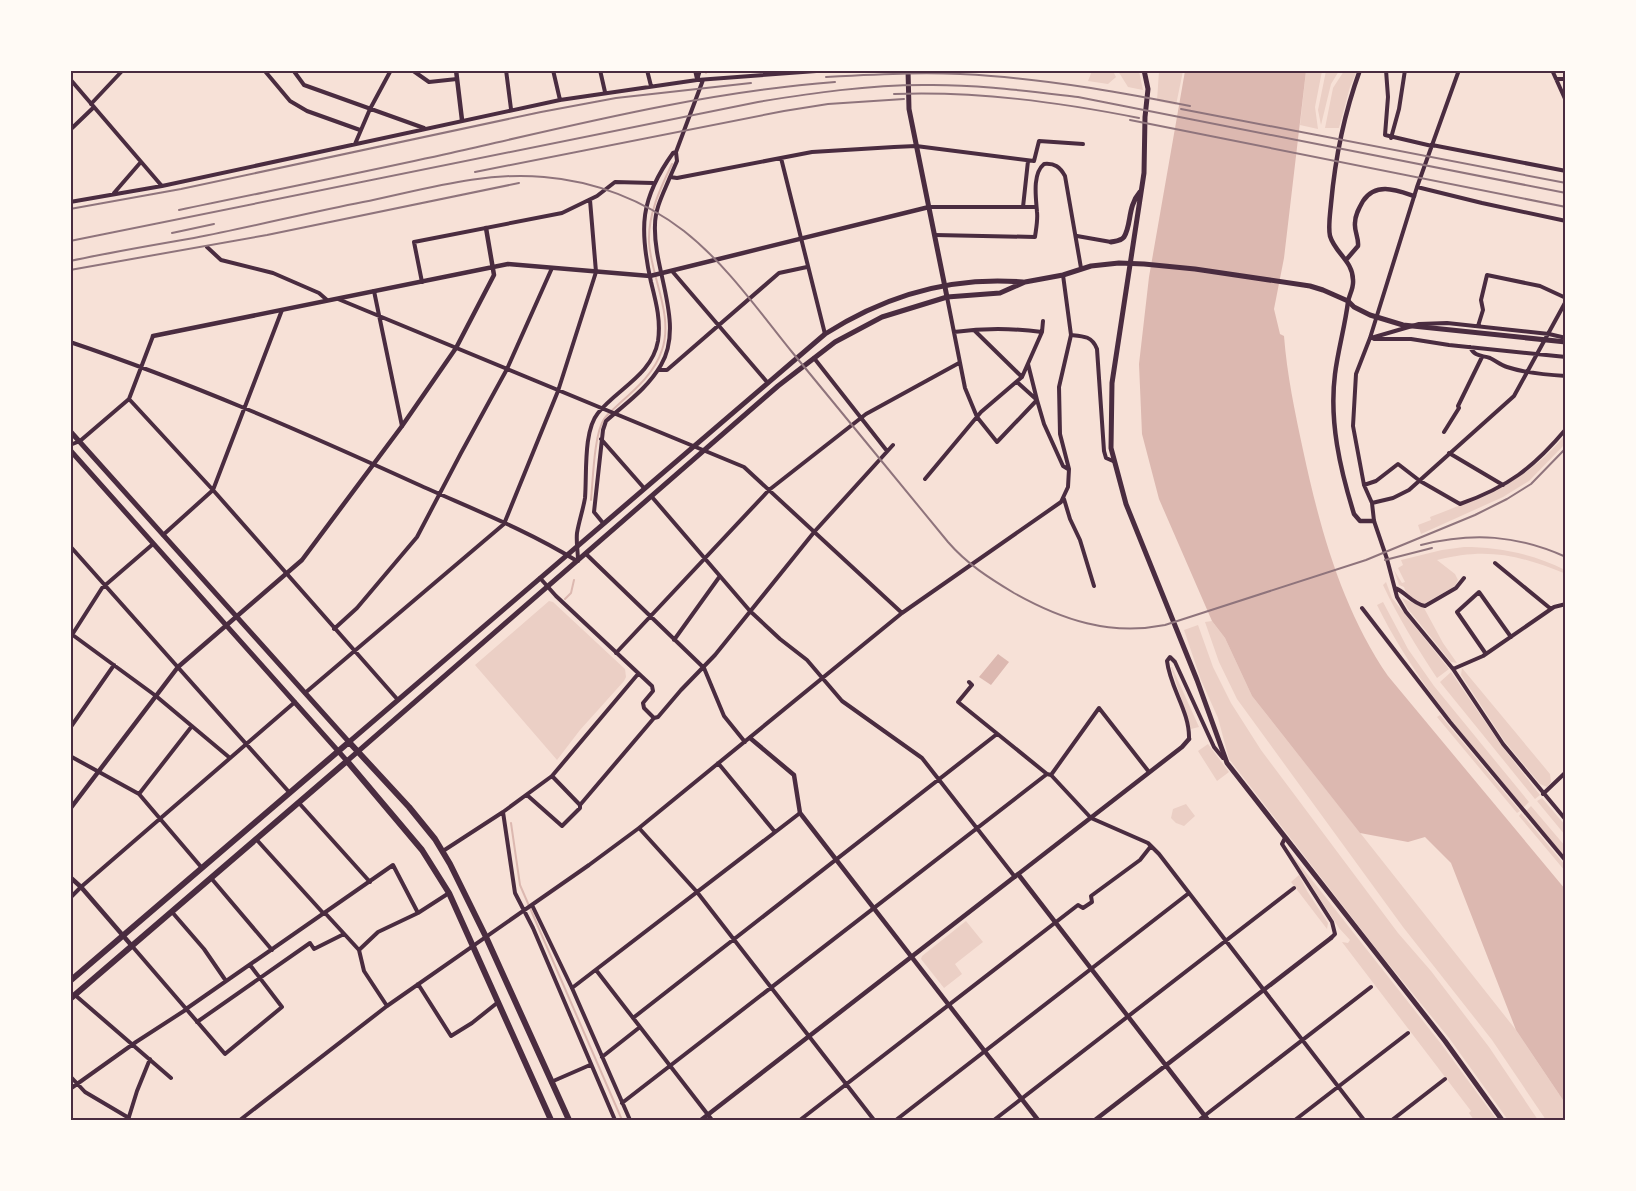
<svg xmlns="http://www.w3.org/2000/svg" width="1636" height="1191" viewBox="0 0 1636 1191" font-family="'IBM Plex Sans',sans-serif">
	<rect width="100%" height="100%" fill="#f7e1d7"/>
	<path fill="#ebcfc5" d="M1092 71H1113L1116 77 1108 84 1088 81Z
		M1118 71H1139L1143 90 1128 87Z
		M1159 71H1183L1176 105 1157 101Z
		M1306 71H1322L1315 107 1318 129 1300 125Z
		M1326 71H1339L1331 84 1321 125 1318 110Z
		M1344 71H1357L1350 87 1339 128H1325L1333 88Z
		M1565 435V444L1529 481 1503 497 1421 534 1418 525 1431 520 1430 517C1484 496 1527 482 1565 435Z
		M1464 547C1498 547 1534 554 1565 570L1566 574C1519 555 1487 547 1437 560L1455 574 1458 580 1455 586 1424 604C1414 601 1407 598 1404 587L1399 585 1394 570 1402 583 1405 582 1398 568 1403 565 1401 560 1442 550Z
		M1386 582 1392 598 1449 669 1437 678C1417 648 1398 617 1383 585Z
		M1402 598 1424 608 1443 643 1457 663 1451 662 1408 609Z
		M549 601 553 602 625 669 626 677 624 681 580 730 557 760 475 665Z
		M1383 602 1408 649 1434 686 1529 802 1523 808C1469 742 1415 682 1377 605Z
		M1212 621 1225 638 1252 696 1516 1030 1565 1103V1120H1546L1492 1040 1403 927 1237 699 1219 662 1205 622Z
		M1198 625 1213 667 1231 703 1261 750 1398 933 1431 971 1489 1047 1538 1120H1508L1449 1038 1378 951 1229 759 1218 718 1201 680 1184 630Z
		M1171 667H1172L1199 727 1191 729Z
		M1462 668 1550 774 1551 782 1547 787 1540 784 1505 742 1461 675Z
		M1451 672 1501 745 1540 795 1535 799 1440 682Z
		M1440 715 1520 811 1517 813 1437 717Z
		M1208 744 1229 772 1217 781 1198 751Z
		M1542 798 1565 825V835L1537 801Z
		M1186 804 1195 816 1184 826 1176 823 1171 818 1173 809Z
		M1531 806 1565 846V858L1526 811Z
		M1521 813 1565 865V871L1519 816Z
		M1286 847 1442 1045 1497 1120H1474L1469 1113 1471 1111 1342 942 1348 943 1350 940 1339 928Z
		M1299 875 1307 891 1328 923 1327 929 1291 882Z
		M966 921 983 942 955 964 962 974 944 988 921 959 922 956Z"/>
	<path fill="#dcb8b0" d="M1185 71H1306L1284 258 1274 309 1280 334 1284 336C1287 375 1295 412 1303 450 1320 529 1342 609 1388 676L1565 889V1103L1516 1030 1451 863 1425 837 1408 842 1360 833 1252 696 1225 638 1212 621 1159 499 1142 434 1139 364 1149 277Z
		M998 654 1009 662 991 685 979 677Z"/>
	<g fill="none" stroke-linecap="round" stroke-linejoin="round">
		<path stroke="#dcb8b0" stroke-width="2" d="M706 73 707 70
			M591 500C593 480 594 434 604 419 608 413 615 408 620 403 637 388 655 372 662 350 674 315 651 277 649 242 648 214 660 189 672 164
			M565 599 571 593 574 580
			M511 823 520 885 622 1120"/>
		<path stroke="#4a2c40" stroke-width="4" d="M264 70 290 101 307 111 360 130
			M293 70 304 85 424 128
			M412 70 429 82 457 79
			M506 70 511 109
			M553 70 560 100
			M600 70 605 92
			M647 70 651 86
			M695 70 697 79
			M1386 70 1388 97 1385 135 1432 146
			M1459 70 1417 187 1370 338 1356 374 1353 426 1364 485 1372 503 1374 521 1387 559 1397 597 1406 612 1453 669 1503 744 1566 820
			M1552 70 1566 101
			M70 79 161 185
			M1556 79H1566
			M697 80 700 70
			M91 104 123 70
			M70 130 94 107
			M1391 138 1399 109 1405 70
			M355 144 370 109 391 70
			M1432 145 1566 171
			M676 152 677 161 670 177 677 178 812 152 894 147 916 146 1034 161 1039 141 1083 144
			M781 158 825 334
			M1417 187 1482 203 1566 221
			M114 193 140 163
			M70 202 162 186 560 100 697 80 830 70
			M929 207H1036
			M1023 207 1028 161
			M935 235 1035 237C1036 229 1038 220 1037 212 1036 198 1032 174 1044 164 1055 163 1060 167 1065 176L1081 268
			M1077 236 1111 242
			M207 247 221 260 273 273 319 293 327 300
			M672 271 767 382
			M422 282 414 242 562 213 597 196 615 182 653 183
			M374 291 402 426
			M947 297 965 388 977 417 997 442 1037 400 1028 364
			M338 299 744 467 902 613
			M1478 326 1483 310 1481 300 1487 275 1540 286 1566 298
			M974 330 1022 377
			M954 332C984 328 1012 328 1042 332
			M1071 335C1083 336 1092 336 1097 349L1104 451 1106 458 1113 461
			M1371 338 1419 324 1447 323 1549 334 1566 338
			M1374 339H1411L1449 345 1566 357
			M70 342C189 382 303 432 417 484 470 508 527 530 577 561
			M1470 347C1475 357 1481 355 1490 358 1496 361 1501 365 1507 367 1525 373 1547 375 1566 376
			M814 358 887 451
			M659 370H667L674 364 779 273 807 267
			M1017 382 1037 400 1044 424 1063 466 1068 469
			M129 399 213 490 398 700
			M1444 432 1459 408 1458 406 1482 357
			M601 439 644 488
			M70 445 80 441 129 399 153 336
			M1449 453 1503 485
			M925 479 981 412 1022 377 1042 332 1043 321
			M1364 485 1376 481 1398 464 1420 481 1460 504C1508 487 1533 468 1566 429
			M652 497 750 611 780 639 807 660 842 701 922 758 1015 877
			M1064 499 1070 519 1080 540 1094 586
			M1372 503 1393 498 1409 490 1514 396 1566 301
			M603 523 594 512 603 430 606 421C626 403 647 389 661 365 685 324 653 270 655 225 655 208 664 192 670 177
			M163 535 213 490 282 310
			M70 546 289 792
			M586 554 704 668 724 716 745 742
			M578 561C578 552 576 542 577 533 579 521 583 510 585 498 587 475 583 431 598 413 617 389 652 375 658 341 661 320 656 302 651 282 639 228 640 199 673 153L676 152 703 80
			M1495 563 1551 609
			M540 578 556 596 652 686 653 691 643 703 644 708 654 718
			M1395 588C1406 592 1411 603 1425 606L1456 588 1464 578
			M1362 608 1450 722 1566 861
			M334 629 357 608 417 537 461 453 507 369 552 268
			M70 633 156 696 230 758
			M70 638 102 588 153 544
			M674 640 720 576
			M616 653 769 490 866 414 959 363
			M1486 654 1457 612 1479 592 1511 637
			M1453 669 1483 656 1554 607 1566 604
			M969 682 972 685 958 702 1047 774
			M305 693 504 524 558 391 596 272 590 200
			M70 728 114 665
			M1189 739C1190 712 1170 688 1167 661L1170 657 1175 662 1214 747 1223 758
			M70 756 139 794 202 868
			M718 763 775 832
			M1051 775 1091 818 1148 843 1159 854 1364 1120
			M552 776 580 805 654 718 658 717 681 690 715 655 815 531 893 445
			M139 794 192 726
			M1543 794 1566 772
			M527 795 562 826 580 808V805
			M299 803 370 882
			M503 812 515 893 533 928 615 1120
			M639 828 697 892 874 1120
			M1285 838 1282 844 1332 922 1335 934 1331 938
			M256 839 324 914
			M443 851 503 812 552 776 638 674
			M211 878 272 950
			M70 898 81 887 295 702
			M532 905 572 988 630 1120
			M172 912 204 949 226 981
			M325 913 359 950 364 971 387 1006
			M132 946 225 1054 282 1007 250 965
			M359 950 378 932 418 913 449 893
			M596 970 712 1120
			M418 984 451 1036 472 1023 497 1003
			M572 988 800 813
			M75 995 171 1078
			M186 1009 393 865 418 913
			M633 1018 997 734
			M197 1022 310 943 314 949 344 934
			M602 1057 640 1027
			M70 1076 85 1092 129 1118
			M551 1082 590 1065
			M70 1089 136 1042 187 1009
			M622 1103 1047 774 1051 775 1099 708 1149 772
			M128 1120 137 1091 150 1059
			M240 1120 387 1006 589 865 639 828 902 613 1061 502 1068 487 1069 469 1060 434 1059 387 1071 335 1063 275
			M800 1120 1078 905 1083 908 1092 902 1091 896 1140 860 1151 846
			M896 1120 1189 893
			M994 1120 1294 888
			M1199 1120 1371 987
			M1295 1120 1408 1033
			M1392 1120 1445 1079"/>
		<path stroke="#4a2c40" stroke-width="4.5" d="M456 70 462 120
			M1360 70C1344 114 1335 159 1331 204 1330 215 1328 227 1330 236 1335 253 1353 261 1353 280 1354 288 1349 295 1348 302 1345 326 1338 350 1335 374 1329 421 1340 469 1354 514L1360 521H1374
			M1346 260 1358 246C1359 238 1354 231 1355 223 1355 215 1359 208 1363 201 1376 182 1396 190 1414 196
			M153 336 508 264 650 276 929 207
			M750 738 794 775 800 813 1038 1120
			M70 809 178 667 302 560 402 426 456 348 494 275 486 228
			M1018 874 1208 1120
			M70 877 81 887 132 946
			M701 1120 1182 747 1189 739
			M1095 1120 1331 938"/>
		<path stroke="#4a2c40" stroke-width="5" d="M908 70 909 109 947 297
			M1144 70 1148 89 1145 117 1144 173 1112 383 1111 448 1126 504 1197 680 1227 763 1445 1041 1502 1120
			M1111 242C1116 241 1121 241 1124 237 1132 224 1127 207 1140 192"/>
		<path stroke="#4a2c40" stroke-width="5" d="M70 431 349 742 825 334C886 295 951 276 1023 282
			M70 450 347 761 778 386 835 342 882 317 947 297 1000 293 1025 282 1063 275 1091 266 1119 263 1144 264 1195 269 1310 286 1323 290 1348 301 1354 307 1370 315 1403 325 1566 342"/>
		<path stroke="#4a2c40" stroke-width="6" d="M70 981 349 742 409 807 435 839 450 864 486 937 569 1120
			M70 999 347 761 422 850 449 893 551 1120"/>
		<path stroke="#8f747c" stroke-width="2" d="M826 77C881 74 936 71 991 76 1058 81 1124 93 1190 106
			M894 94C977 91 1058 102 1139 118
			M1181 109 1566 183
			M1130 120 1566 207
			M475 172 784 111 828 104 904 99
			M70 209 181 189 541 112 616 98 751 83
			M179 210C270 191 360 173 451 153 578 124 705 92 835 82
			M172 233 214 224
			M70 241 758 102C813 93 867 85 923 85 975 84 1027 91 1078 97L1566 193
			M70 261C112 252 153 245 194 238 251 227 307 213 363 202 422 190 483 171 544 177 594 181 644 200 684 231 726 264 758 310 792 352 844 415 896 479 948 542 967 564 989 578 1014 593 1062 620 1110 636 1165 625L1366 560 1475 515 1507 499 1531 484 1566 448
			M70 270 267 235 519 183
			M1421 545C1473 532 1517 535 1566 557
			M1385 560 1432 548"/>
	</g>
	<rect width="1636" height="1191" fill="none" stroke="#fffaf5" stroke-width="144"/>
	<rect x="72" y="72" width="1492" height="1047" fill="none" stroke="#4a2c40" stroke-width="2"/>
</svg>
